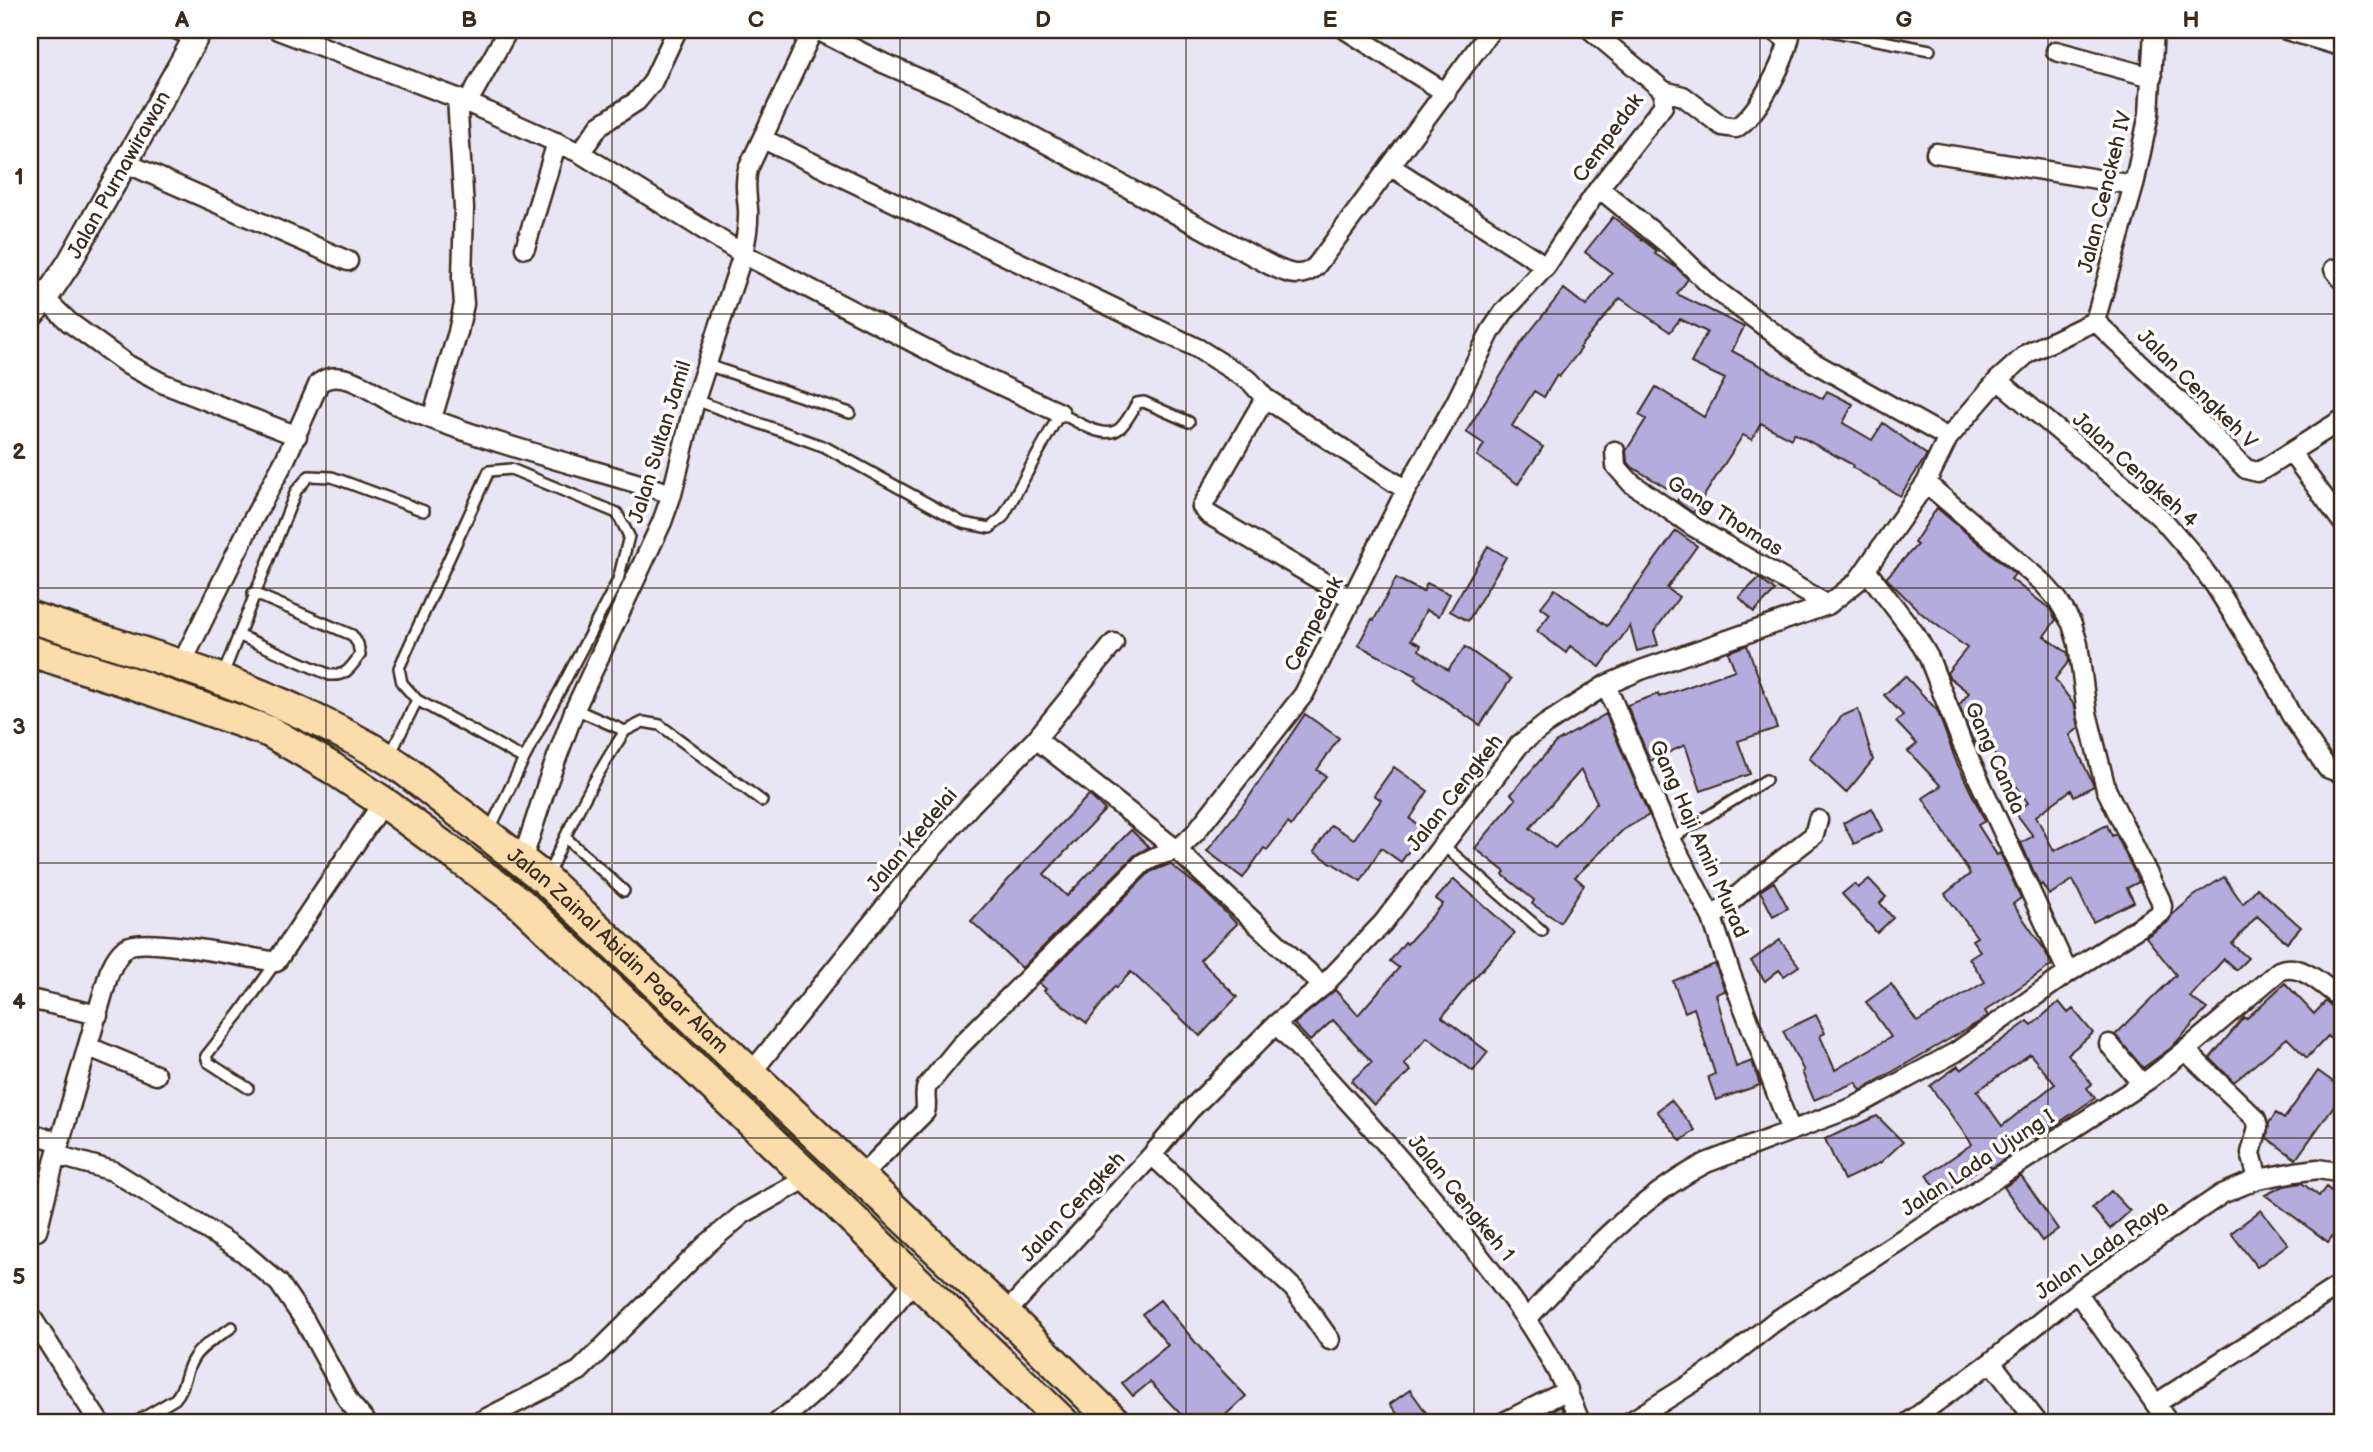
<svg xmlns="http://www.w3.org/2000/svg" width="2373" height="1452" viewBox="0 0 2373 1452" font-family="'Balsamiq Sans',sans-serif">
	<rect width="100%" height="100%" fill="#e8e6f5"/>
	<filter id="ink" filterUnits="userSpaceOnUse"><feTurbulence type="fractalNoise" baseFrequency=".0143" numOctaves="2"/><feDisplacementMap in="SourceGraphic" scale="14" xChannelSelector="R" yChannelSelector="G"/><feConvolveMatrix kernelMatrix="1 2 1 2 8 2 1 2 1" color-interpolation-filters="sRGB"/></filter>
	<g filter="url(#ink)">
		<path fill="#b3acdd" stroke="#3b2a1e" stroke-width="2" fill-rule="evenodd" d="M1613 217 1657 251 1655 254 1677 268 1688 279 1677 294 1744 327 1732 351 1823 399 1827 391 1853 404 1843 423 1872 440 1883 423 1927 455 1900 496 1852 467 1853 465 1794 433 1791 439 1761 423 1752 440 1743 435 1693 513 1677 501 1680 496 1632 467 1627 461 1626 451 1646 419 1639 415 1656 387 1704 417 1725 379 1691 363 1707 332 1680 319 1670 332 1620 298 1579 348 1581 349 1559 377 1557 375 1544 397 1534 391 1512 426 1543 447 1518 484 1477 456 1484 444 1466 432 1521 343 1564 289 1586 306 1612 273 1585 252Z
			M1937 508 2015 574 2011 579 2050 609 2056 620 2044 636 2068 653 2069 661 2055 679 2075 706 2079 728 2070 735 2094 786 2074 796 2071 790 2036 816 2054 851 2107 825 2112 836 2116 834 2139 882 2127 888 2134 902 2093 922 2073 880 2049 895 2042 884 2040 886 2021 843 2033 836 2015 812 2028 803 1992 751 1990 753 1978 741 1975 743 1972 739 1959 705 1969 693 1949 677 1947 673 1967 648 1921 613 1886 578 1917 545 1914 543Z
			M1676 531 1697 546 1667 588 1679 597 1654 632 1658 645 1637 651 1630 626 1600 667 1570 646 1566 653 1537 631 1550 614 1541 607 1555 589 1607 626Z
			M1488 546 1506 557 1468 621 1450 611Z
			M1396 578 1423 592 1427 583 1450 594 1439 616 1426 610 1411 640 1421 645 1419 650 1448 670 1465 647 1511 679 1480 725 1414 679 1417 676 1358 645 1372 619 1374 620Z
			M1759 578 1775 591 1754 612 1739 597Z
			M1747 645 1777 728 1738 741 1750 774 1701 791 1685 745 1650 761 1627 705 1658 694 1659 697 1735 670 1728 652Z
			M1905 676 1937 710 1956 761 1985 821 1978 825 1997 855 2000 853 2021 898 2013 904 2044 949 2052 965 1985 1011 1988 1016 1979 1022 1866 1087 1861 1091 1856 1082 1814 1100 1802 1072 1804 1071 1783 1031 1816 1015 1825 1033 1820 1036 1835 1070 1891 1037 1866 1002 1891 984 1917 1022 1985 982 1969 958 1980 951 1972 940 1977 937 1945 894 1970 874 1923 798 1941 786 1908 751 1917 744 1896 722 1903 715 1884 695Z
			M1858 709 1873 760 1846 793 1809 758 1842 716Z
			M1305 714 1339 738 1317 770 1326 776 1291 826 1288 823 1267 850 1264 848 1243 878 1207 851 1249 797Z
			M1606 714 1649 815 1623 830 1575 877 1584 885 1560 922 1532 904 1534 900 1503 875 1505 872 1475 848 1516 799 1511 794 1555 743ZM1581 770 1597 802 1555 848 1530 828Z
			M1394 767 1428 791 1410 819 1424 829 1401 862 1381 848 1361 881 1314 852 1331 825 1354 839 1381 800 1374 795Z
			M1089 795 1105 810 1044 874 1067 896 1131 830 1149 847 1135 855 1022 968 971 921 1035 850Z
			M1872 808 1883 830 1854 844 1843 823Z
			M1170 864 1204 891 1237 924 1200 960 1237 997 1200 1036 1131 972 1116 988 1115 986 1087 1023 1044 991 1046 989 1039 983 1150 872Z
			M2224 877 2243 904 2257 888 2301 927 2287 943 2257 916 2232 944 2248 958 2236 970 2224 959 2190 997 2207 1009 2171 1048 2143 1068 2115 1035 2176 975 2146 937 2167 923 2172 915 2194 896Z
			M1454 879 1515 933 1468 985 1442 1017 1488 1052 1473 1071 1427 1037 1404 1064 1411 1071 1374 1105 1351 1081 1372 1062 1333 1020 1310 1041 1294 1024 1335 990 1358 1015 1399 968 1390 961 1405 942 1407 944 1443 904 1436 899Z
			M1869 879 1886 897 1880 903 1893 918 1877 933 1842 894 1854 884 1858 888Z
			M1774 882 1788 908 1773 916 1760 891Z
			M1780 940 1799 966 1784 976 1779 970 1765 981 1751 961Z
			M1715 964 1725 991 1716 994 1736 1067 1752 1061 1760 1085 1716 1100 1708 1077 1715 1074 1694 1008 1685 1012 1673 981Z
			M2285 983 2314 1014 2326 1001 2343 1017V1050L2328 1036 2307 1058 2287 1038 2234 1082 2210 1058 2244 1017 2246 1019Z
			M2059 1002 2068 1013 2073 1009 2093 1033 2068 1054 2092 1084 2087 1088 2095 1098 2035 1139 2032 1135 2005 1154 2008 1157 1991 1168 1987 1163 1941 1196 1927 1175 1972 1144 1930 1086 1958 1066 1961 1070 2028 1021 2032 1025ZM2030 1054 2055 1084 2002 1126 1977 1091Z
			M2318 1071 2343 1089V1093L2296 1159 2267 1138 2269 1123 2276 1113 2284 1119Z
			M1671 1100 1695 1130 1681 1141 1657 1111Z
			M1877 1116 1903 1142 1880 1163 1844 1180 1825 1139Z
			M2021 1176 2058 1229 2042 1241 2004 1187Z
			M2302 1183 2319 1196 2326 1187 2343 1200V1222L2328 1242 2265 1195 2284 1186Z
			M2111 1191 2130 1211 2110 1229 2092 1208Z
			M2261 1210 2288 1244 2257 1267 2231 1233Z
			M1160 1300 1201 1349 1246 1396 1218 1422H1188L1150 1382 1133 1396 1122 1383 1168 1345 1142 1314Z
			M1410 1390 1433 1422H1403L1390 1404Z
			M1561 1406 1568 1422H1529Z"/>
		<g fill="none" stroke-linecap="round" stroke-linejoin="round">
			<defs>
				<path id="service" d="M1767 30 1787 46
					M1825 30 1930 50
					M707 365 850 413
					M695 400 825 447 963 523 990 528 1003 517 1060 413C1075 420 1106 443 1121 427 1128 420 1132 411 1137 403L1144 402 1189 422
					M238 635 330 675C347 676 350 668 360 655L358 644 352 635 253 593
					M222 677 296 491 309 476 332 477 424 511
					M625 731 643 722 660 725 762 801
					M390 755 417 700
					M490 829 524 759 618 580 629 536 617 513 511 469 489 471 399 668 402 683 417 700 524 759
					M565 837 624 891
					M1671 839 1766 780
					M1443 845 1542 931
					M548 875C569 825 595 776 625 731L575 709
					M248 1088 208 1062 206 1056 240 1013 276 962
					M136 1422 175 1399C185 1389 185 1371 193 1359 200 1346 220 1336 232 1327"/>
				<path id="minor" d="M178 30 196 37
					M278 30 457 98 580 153 743 254 953 363 1060 413
					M817 30 883 63 953 93 1268 264C1285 272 1300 281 1316 266L1491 30
					M1346 30 1446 93
					M2286 30 2343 47
					M2056 51 2152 77
					M1664 91 1683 96 1722 126 1736 128C1760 112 1787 58 1791 30
					M468 102 508 30
					M763 139 1197 348 1250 381 1265 398 1406 490
					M580 153 600 125 637 101 652 83 677 30
					M1936 153 2134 185
					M126 163 348 261
					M1390 166 1546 266
					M1599 188 1670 246 1712 287 1811 361 1948 438
					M525 248 557 142
					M2334 269 2343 281
					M30 290 45 299 69 322 128 365 162 383 297 436
					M2095 321 2181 403 2246 469 2257 472 2264 469 2343 419
					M2095 321 2134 185 2149 114 2154 30
					M1998 380 2135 495 2163 520 2189 550 2216 587 2267 668 2291 715 2327 768 2338 772 2343 770
					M1265 398 1202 507 1208 514 1352 599
					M432 418 458 332 464 304 462 278 464 208 457 98
					M1615 451 1616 466 1631 483 1694 527 1828 605
					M2292 454 2343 523
					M1866 570 1915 634 1929 658 1962 743 2068 973
					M181 665 252 521 285 460 319 383C343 365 375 395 397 405 485 443 580 465 672 494
					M1606 685 1671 839 1712 918 1730 972 1791 1131
					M1036 739 1177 850 1323 986
					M522 861 547 784 575 709 662 522 672 494 695 400 743 254C746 239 749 224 748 209 747 195 744 184 748 169L813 30
					M1712 918 1752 883 1814 835 1818 820
					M30 999 98 1015
					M1276 1024C1337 1087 1395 1152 1451 1220 1501 1282 1552 1347 1580 1422
					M2109 1044 2142 1084
					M89 1047 156 1075
					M2186 1051 2256 1119 2258 1127 2251 1153 2258 1179
					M751 1073 923 860 971 805 1036 739 1114 643
					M30 1133 60 1142
					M56 1155 113 1171 243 1252 279 1283 305 1321 349 1402 366 1422
					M1152 1155 1294 1289 1330 1340
					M860 1177 925 1112C928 1103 923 1095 927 1086L960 1046 1143 863 1157 856 1177 850 1195 833 1304 694 1406 490 1455 404 1491 331 1504 312 1546 266 1599 188 1663 106 1664 91 1591 30
					M37 1231 56 1155 109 973C113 964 118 953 127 947 144 936 251 958 276 962L383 802
					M2077 1292 2168 1422
					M1005 1314 1152 1155 1189 1111 1276 1024 1323 986 1383 923 1520 744 1546 724 1606 685 1641 670 1828 605 1857 582 1926 483 1948 438 1998 380 2028 353 2095 321
					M30 1315 99 1422
					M1526 1320C1580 1261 1635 1200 1706 1163L1854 1107 1956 1052 2068 973 2161 913 2162 906 2160 899 2106 789 2087 713 2078 644 2072 624 2058 600 2043 583 1926 483
					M1991 1362 2037 1422
					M2157 1403 2335 1288
					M479 1422 579 1371 707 1244 743 1214 809 1177
					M778 1422C832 1383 873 1329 916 1279
					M1504 1422 1568 1390
					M1630 1422 1713 1370 1774 1322 2148 1080C2193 1046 2235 1008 2279 971 2301 961 2326 988 2343 1000
					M1909 1422 1991 1362 2077 1292 2222 1194 2258 1179 2295 1172 2318 1169 2343 1173"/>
				<g id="tertiary">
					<path id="s1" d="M30 317 45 299 69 263 200 30"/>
				</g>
				<g id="trunk">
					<path id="s2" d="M30 617C129 649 229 676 322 723 351 737 380 752 406 771L546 880 1005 1314 1115 1422"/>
					<path d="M30 651 135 684 270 732 332 768 383 802 519 902 809 1177 1063 1422"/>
				</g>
			</defs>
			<use href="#service" stroke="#3b2a1e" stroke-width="14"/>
			<use href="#minor" stroke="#3b2a1e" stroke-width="23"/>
			<use href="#tertiary" stroke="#3b2a1e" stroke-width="28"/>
			<use href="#trunk" stroke="#3b2a1e" stroke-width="35"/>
			<use href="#service" stroke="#fff" stroke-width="9"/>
			<use href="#minor" stroke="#fff" stroke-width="18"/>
			<use href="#tertiary" stroke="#fff" stroke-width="23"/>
			<use href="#trunk" stroke="#faddab" stroke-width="30"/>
		</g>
	</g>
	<path fill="none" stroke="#3b2a1e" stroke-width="2" stroke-opacity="0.55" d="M326 30V1422M612 30V1422M900 30V1422M1186 30V1422M1474 30V1422M1760 30V1422M2048 30V1422M30 314H2343M30 588H2343M30 863H2343M30 1138H2343"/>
	<g text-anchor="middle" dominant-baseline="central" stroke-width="7" stroke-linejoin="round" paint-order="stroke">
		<g font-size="21" fill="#3b2a1e" stroke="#fff">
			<text transform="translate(1608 138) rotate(-54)">Cempedak</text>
			<text stroke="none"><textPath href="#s1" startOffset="168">Jalan Purnawirawan</textPath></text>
			<text transform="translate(2105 192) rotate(-76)">Jalan Cenckeh IV</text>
			<text transform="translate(2197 389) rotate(45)">Jalan Cengkeh V</text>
			<text transform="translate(660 442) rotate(-73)">Jalan Sultan Jamil</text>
			<text transform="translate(2135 470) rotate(42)">Jalan Cengkeh 4</text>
			<text transform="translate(1725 516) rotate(32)">Gang Thomas</text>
			<text transform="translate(1314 624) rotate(-63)">Cempedak</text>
			<text transform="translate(1995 758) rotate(66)">Gang Canda</text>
			<text transform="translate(1455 793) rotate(-52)">Jalan Cengkeh</text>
			<text transform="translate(1699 839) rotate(66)">Gang Haji Amin Murad</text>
			<text transform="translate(912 840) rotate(-50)">Jalan Kedelai</text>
			<text stroke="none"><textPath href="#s2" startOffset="686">Jalan Zainal Abidin Pagar Alam</textPath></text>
			<text transform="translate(1978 1163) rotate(-33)">Jalan Lada Ujung I</text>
			<text transform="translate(1461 1198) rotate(51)">Jalan Cengkeh 1</text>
			<text transform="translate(1073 1207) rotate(-47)">Jalan Cengkeh</text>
			<text transform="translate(2102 1250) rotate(-35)">Jalan Lada Raya</text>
		</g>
	</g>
	<rect width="2373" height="1452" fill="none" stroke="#fff" stroke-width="77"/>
	<rect x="38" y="38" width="2296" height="1376" fill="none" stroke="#3b2a1e" stroke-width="2.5"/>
	<g font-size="23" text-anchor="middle" font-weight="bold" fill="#3b2a1e">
		<text x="182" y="27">A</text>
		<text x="469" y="27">B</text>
		<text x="756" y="27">C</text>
		<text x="1043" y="27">D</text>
		<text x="1330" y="27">E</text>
		<text x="1617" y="27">F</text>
		<text x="1904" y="27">G</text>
		<text x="2191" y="27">H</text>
		<text x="19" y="184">1</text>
		<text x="19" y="459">2</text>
		<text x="19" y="734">3</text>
		<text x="19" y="1009">4</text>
		<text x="19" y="1284">5</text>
	</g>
</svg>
